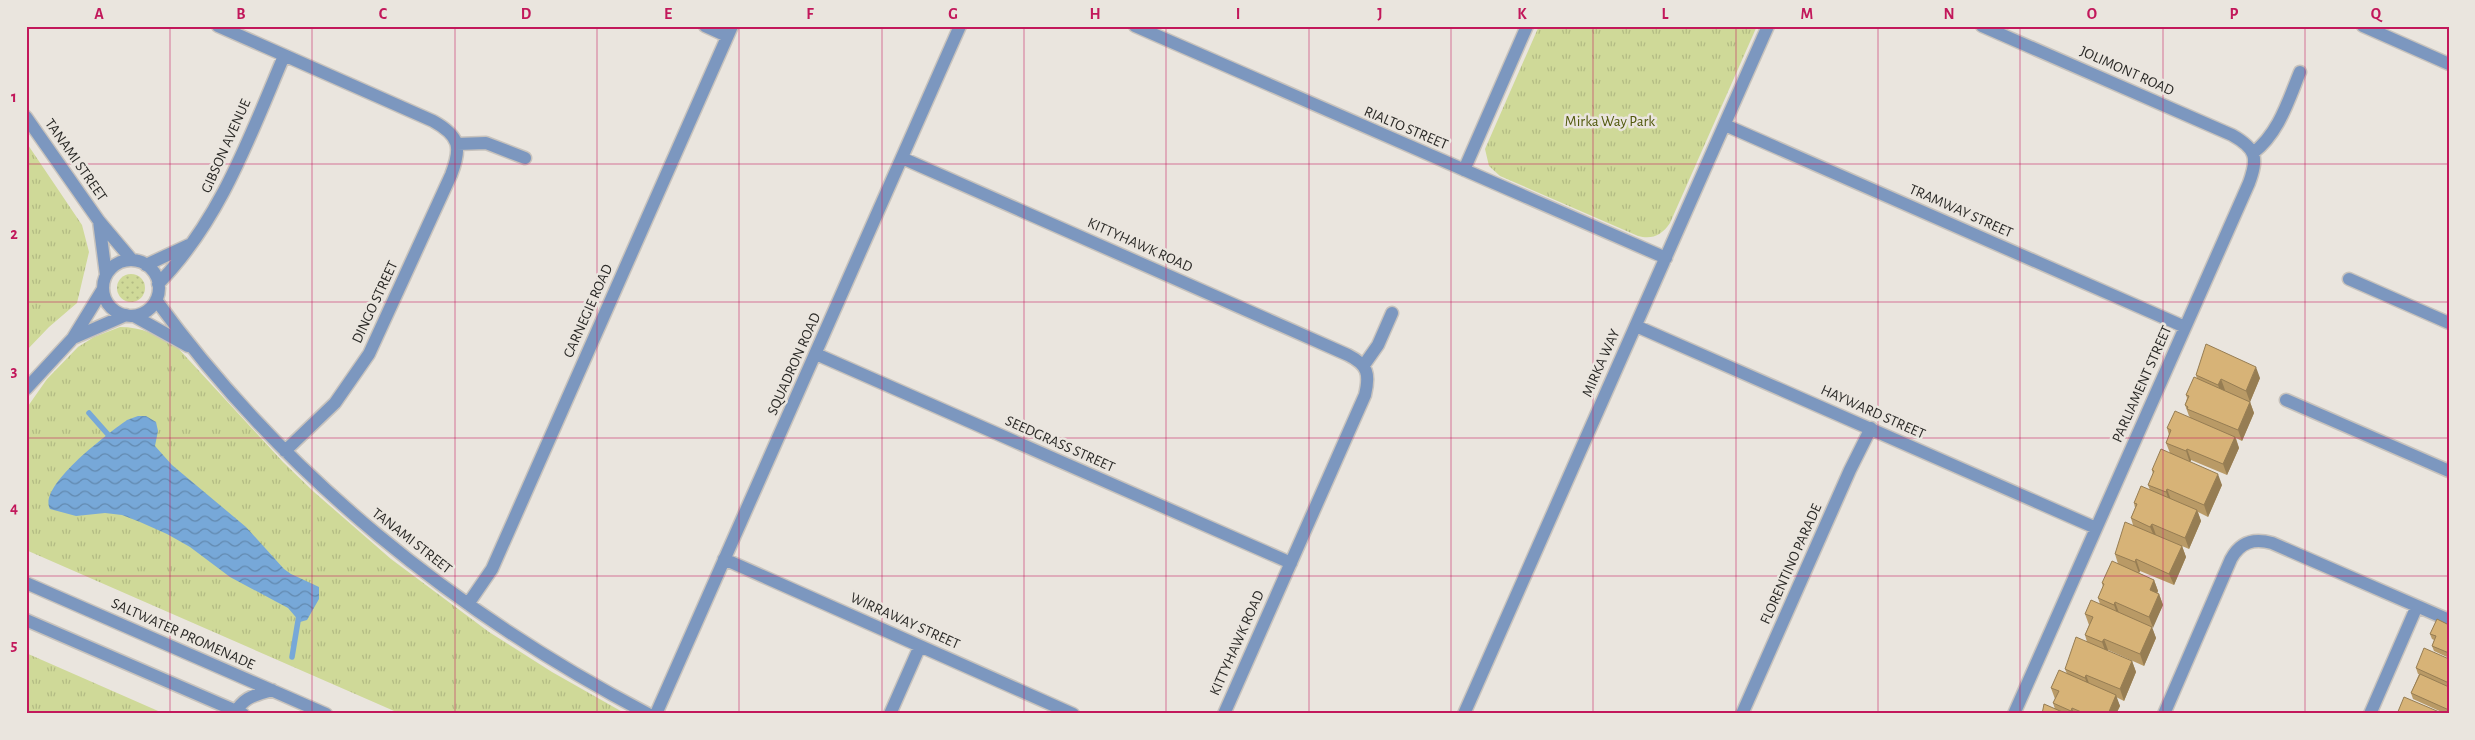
<svg xmlns="http://www.w3.org/2000/svg" width="2475" height="740" viewBox="0 0 2475 740" font-family="'Alegreya Sans',sans-serif">
	<defs>
		<pattern id="grass-dots" width="8" height="8" patternUnits="userSpaceOnUse" patternTransform="scale(1.25)"><rect width="8" height="8" fill="#cfd998"/><path d="M2 2h.1M6 6h.1" fill="none" stroke="#b2ba83" stroke-width="1.8" stroke-linecap="round"/></pattern>
		<pattern id="park-tufts" width="24" height="20" patternUnits="userSpaceOnUse" patternTransform="scale(1.25)"><rect width="24" height="20" fill="#cfd998"/><path d="M3 7l-1-3M5 7V3M7 7l1-3M15 17l-1-3M17 17v-4M19 17l1-3" fill="none" stroke="#b2ba83"/></pattern>
		<pattern id="water-waves" width="16" height="10" patternUnits="userSpaceOnUse" patternTransform="scale(1.25)"><rect width="16" height="10" fill="#77a8d8"/><path d="M0 5q4-4 8 0t8 0" fill="none" stroke="#6289af"/></pattern>
	</defs>
	<rect width="100%" height="100%" fill="#eae5de"/>
	<path fill="url(#grass-dots)" d="M117 288a14 14 0 1 1 28 0a14 14 0 1 1-28 0Z"/>
	<path fill="url(#park-tufts)" d="M1539 26H1757L1670 223C1662 235 1652 240 1638 236L1500 176 1489 166 1485 149Z
		M26 142 82 225 89 252 77 303 49 327 26 351Z
		M120 327C141 327 159 335 176 346L283 462 314 492 391 559 489 632 552 672 626 714H401L26 550V409L47 379 78 347 94 337Z
		M26 653 165 714H26Z"/>
	<path fill="url(#water-waves)" d="M138 416H146L156 422 158 431 155 446 172 465 246 527 284 569 291 574 319 587V599L307 620 300 622 288 608 230 577 190 547 167 534 140 522 122 515 105 513 76 516 50 509C37 486 110 432 127 420Z"/>
	<g fill="none" stroke-linecap="round" stroke-linejoin="round">
		<path stroke="#77a8d8" stroke-width="5.5" d="M89 413 112 439
			M292 657 299 615"/>
		<defs>
			<path id="minor" d="M218 26 433 121C460 136 462 147 451 175L369 354 335 403 285 451
				M705 26 727 36
				M1135 26 1666 258
				M1982 26 2232 135C2257 149 2258 158 2249 183L2014 714
				M2363 26 2449 64
				M26 117 99 221 132 260
				M1725 125 2185 327
				M457 144 486 143 525 158
				M2253 153C2279 133 2288 101 2300 72
				M902 158 1348 355C1368 365 1370 374 1365 395L1224 714
				M1464 170 1527 26
				M99 221 106 275
				M103 288a28 28 0 1 1 56 0a28 28 0 1 1-56 0Z
				M146 265 189 245
				M2349 279 2449 323
				M158 284C220 221 250 136 284 56
				M156 300C284 476 456 613 648 714
				M134 316 188 346
				M1636 326 2096 528
				M73 338 126 315
				M816 354 1291 563
				M1364 365 1378 345 1392 313
				M26 389 73 338 103 289
				M2286 400 2449 471
				M724 559 1073 714
				M26 583 326 714
				M468 604 492 569 732 26
				M26 620 243 714
				M235 714C242 697 256 695 272 690
				M656 714 960 26
				M890 714 920 646
				M1464 714 1768 26
				M1742 714 1850 470 1871 428
				M2164 714 2231 559C2240 542 2254 538 2272 543L2449 620
				M2370 714 2417 606"/>
		</defs>
		<use href="#minor" stroke="#c8c3bd" stroke-width="15"/>
		<use href="#minor" stroke="#7c97bf" stroke-width="12"/>
	</g>
	<path fill="#b99a66" d="M2196 375 2260 378 2250 402 2225 391 2250 402 2254 413 2242 441 2236 438 2239 448 2227 475 2191 460 2190 462 2222 485 2208 517 2198 512 2201 521 2189 549 2182 546 2186 557 2174 585 2140 571 2139 573 2154 580 2158 591 2157 593 2159 594 2163 605 2152 628 2156 638 2144 666 2108 650 2107 651 2132 661 2136 672 2124 701 2116 697 2120 706 2116 714H2042L2055 709 2053 703 2055 699 2051 688 2067 674 2065 669 2087 642 2085 635 2089 625 2085 614 2100 604 2098 598 2103 587 2102 583 2118 564 2115 554 2133 525 2131 518 2135 508 2134 503 2150 490 2148 485 2153 474 2152 470 2170 453 2166 443 2169 435 2167 428 2190 417 2189 416 2185 405 2187 398 2186 395 2197 379Z
		M2449 625V658L2434 651 2432 646 2434 640 2432 639 2430 634Z
		M2449 659V714H2446L2413 699 2411 693 2419 674H2418L2416 668Z"/>
	<path fill="#967d53" d="M2256 367 2260 378 2250 402 2246 391Z
		M2221 379 2225 390 2222 396 2218 385Z
		M2250 402 2254 413 2242 441 2238 430Z
		M2235 437 2239 448 2227 475 2223 464Z
		M2187 449 2191 460 2190 463 2186 451Z
		M2218 474 2222 485 2208 517 2204 505Z
		M2167 489 2171 500 2170 503 2166 492Z
		M2197 510 2201 521 2189 549 2185 538Z
		M2152 524 2156 535 2155 538 2150 527Z
		M2182 546 2186 557 2174 585 2169 574Z
		M2136 559 2140 571 2139 573 2135 562Z
		M2154 580 2158 591 2154 601 2150 590Z
		M2159 594 2163 605 2153 628 2149 617Z
		M2115 602 2119 613 2118 616 2114 605Z
		M2152 627 2156 638 2144 666 2140 654Z
		M2104 639 2108 650 2106 653 2102 642Z
		M2132 661 2136 672 2124 701 2120 689Z
		M2086 675 2090 686 2089 689 2085 678Z
		M2116 695 2120 706 2116 714H2108Z
		M2072 708 2074 714H2072L2071 711Z"/>
	<path fill="#d7b377" stroke="#967d53" d="M2206 344 2256 367 2246 391 2221 379 2218 385 2196 375Z
		M2194 377 2250 402 2238 430 2187 409 2188 407 2185 405 2189 396 2186 395Z
		M2175 411 2235 437 2223 464 2187 449 2186 451 2166 443 2171 430 2167 428Z
		M2161 449 2218 474 2204 505 2167 489 2166 492 2148 485 2154 471 2152 470Z
		M2141 486 2197 510 2185 538 2152 524 2150 527 2131 518 2137 504 2134 503Z
		M2125 522 2182 546 2169 574 2136 559 2135 562 2115 554Z
		M2112 561 2154 580 2150 590 2159 594 2149 617 2115 602 2114 605 2098 598 2104 584 2102 583Z
		M2091 600 2152 627 2140 654 2104 639 2102 642 2085 635 2093 617 2085 614Z
		M2437 619 2449 625V653L2432 646 2436 636 2430 634Z
		M2076 637 2132 661 2120 689 2086 675 2085 678 2065 669Z
		M2424 648 2449 659V683L2416 668Z
		M2059 670 2116 695 2108 714H2086L2072 708 2071 711 2053 703 2059 691 2051 688Z
		M2420 674 2449 687V710L2411 693Z
		M2404 697 2444 714H2397Z
		M2044 704 2067 714H2042Z"/>
	<path fill="none" stroke="#c2185b" stroke-width="1" stroke-opacity="0.55" d="M170 26V714M312 26V714M455 26V714M597 26V714M739 26V714M882 26V714M1024 26V714M1166 26V714M1309 26V714M1451 26V714M1593 26V714M1736 26V714M1878 26V714M2020 26V714M2163 26V714M2305 26V714M26 164H2449M26 302H2449M26 438H2449M26 576H2449"/>
	<g text-anchor="middle" dominant-baseline="central" stroke-width="5" stroke-linejoin="round" paint-order="stroke">
		<g font-size="15" fill="#2b2a27" stroke="#eae5de">
			<text transform="translate(2127 71) rotate(24)">JOLIMONT ROAD</text>
			<text transform="translate(1406 128) rotate(23)">RIALTO STREET</text>
			<text transform="translate(226 146) rotate(-66)">GIBSON AVENUE</text>
			<text transform="translate(76 160) rotate(55)">TANAMI STREET</text>
			<text transform="translate(1961 211) rotate(24)">TRAMWAY STREET</text>
			<text transform="translate(1140 245) rotate(24)">KITTYHAWK ROAD</text>
			<text transform="translate(375 302) rotate(-65)">DINGO STREET</text>
			<text transform="translate(588 311) rotate(-66)">CARNEGIE ROAD</text>
			<text transform="translate(1601 363) rotate(-66)">MIRKA WAY</text>
			<text transform="translate(794 364) rotate(-66)">SQUADRON ROAD</text>
			<text transform="translate(2142 384) rotate(-66)">PARLIAMENT STREET</text>
			<text transform="translate(1873 412) rotate(24)">HAYWARD STREET</text>
			<text transform="translate(1060 444) rotate(24)">SEEDGRASS STREET</text>
			<text transform="translate(412 541) rotate(38)">TANAMI STREET</text>
			<text transform="translate(1791 564) rotate(-66)">FLORENTINO PARADE</text>
			<text transform="translate(905 621) rotate(24)">WIRRAWAY STREET</text>
			<text transform="translate(183 634) rotate(24)">SALTWATER PROMENADE</text>
			<text transform="translate(1237 643) rotate(-66)">KITTYHAWK ROAD</text>
		</g>
		<g font-size="15" fill="#51590c" stroke="#eae5de">
			<text x="1610" y="121">Mirka Way Park</text>
		</g>
	</g>
	<rect width="2475" height="740" fill="none" stroke="#eae5de" stroke-width="55"/>
	<rect x="28" y="28" width="2420" height="684" fill="none" stroke="#c2185b" stroke-width="2"/>
	<g font-size="16" text-anchor="middle" font-weight="bold" fill="#c2185b">
		<text x="99" y="19">A</text>
		<text x="241" y="19">B</text>
		<text x="383" y="19">C</text>
		<text x="526" y="19">D</text>
		<text x="668" y="19">E</text>
		<text x="810" y="19">F</text>
		<text x="953" y="19">G</text>
		<text x="1095" y="19">H</text>
		<text x="1238" y="19">I</text>
		<text x="1380" y="19">J</text>
		<text x="1522" y="19">K</text>
		<text x="1665" y="19">L</text>
		<text x="1807" y="19">M</text>
		<text x="1949" y="19">N</text>
		<text x="2092" y="19">O</text>
		<text x="2234" y="19">P</text>
		<text x="2376" y="19">Q</text>
		<text x="14" y="102">1</text>
		<text x="14" y="239">2</text>
		<text x="14" y="376">3</text>
		<text x="14" y="513">4</text>
		<text x="14" y="650">5</text>
	</g>
</svg>
